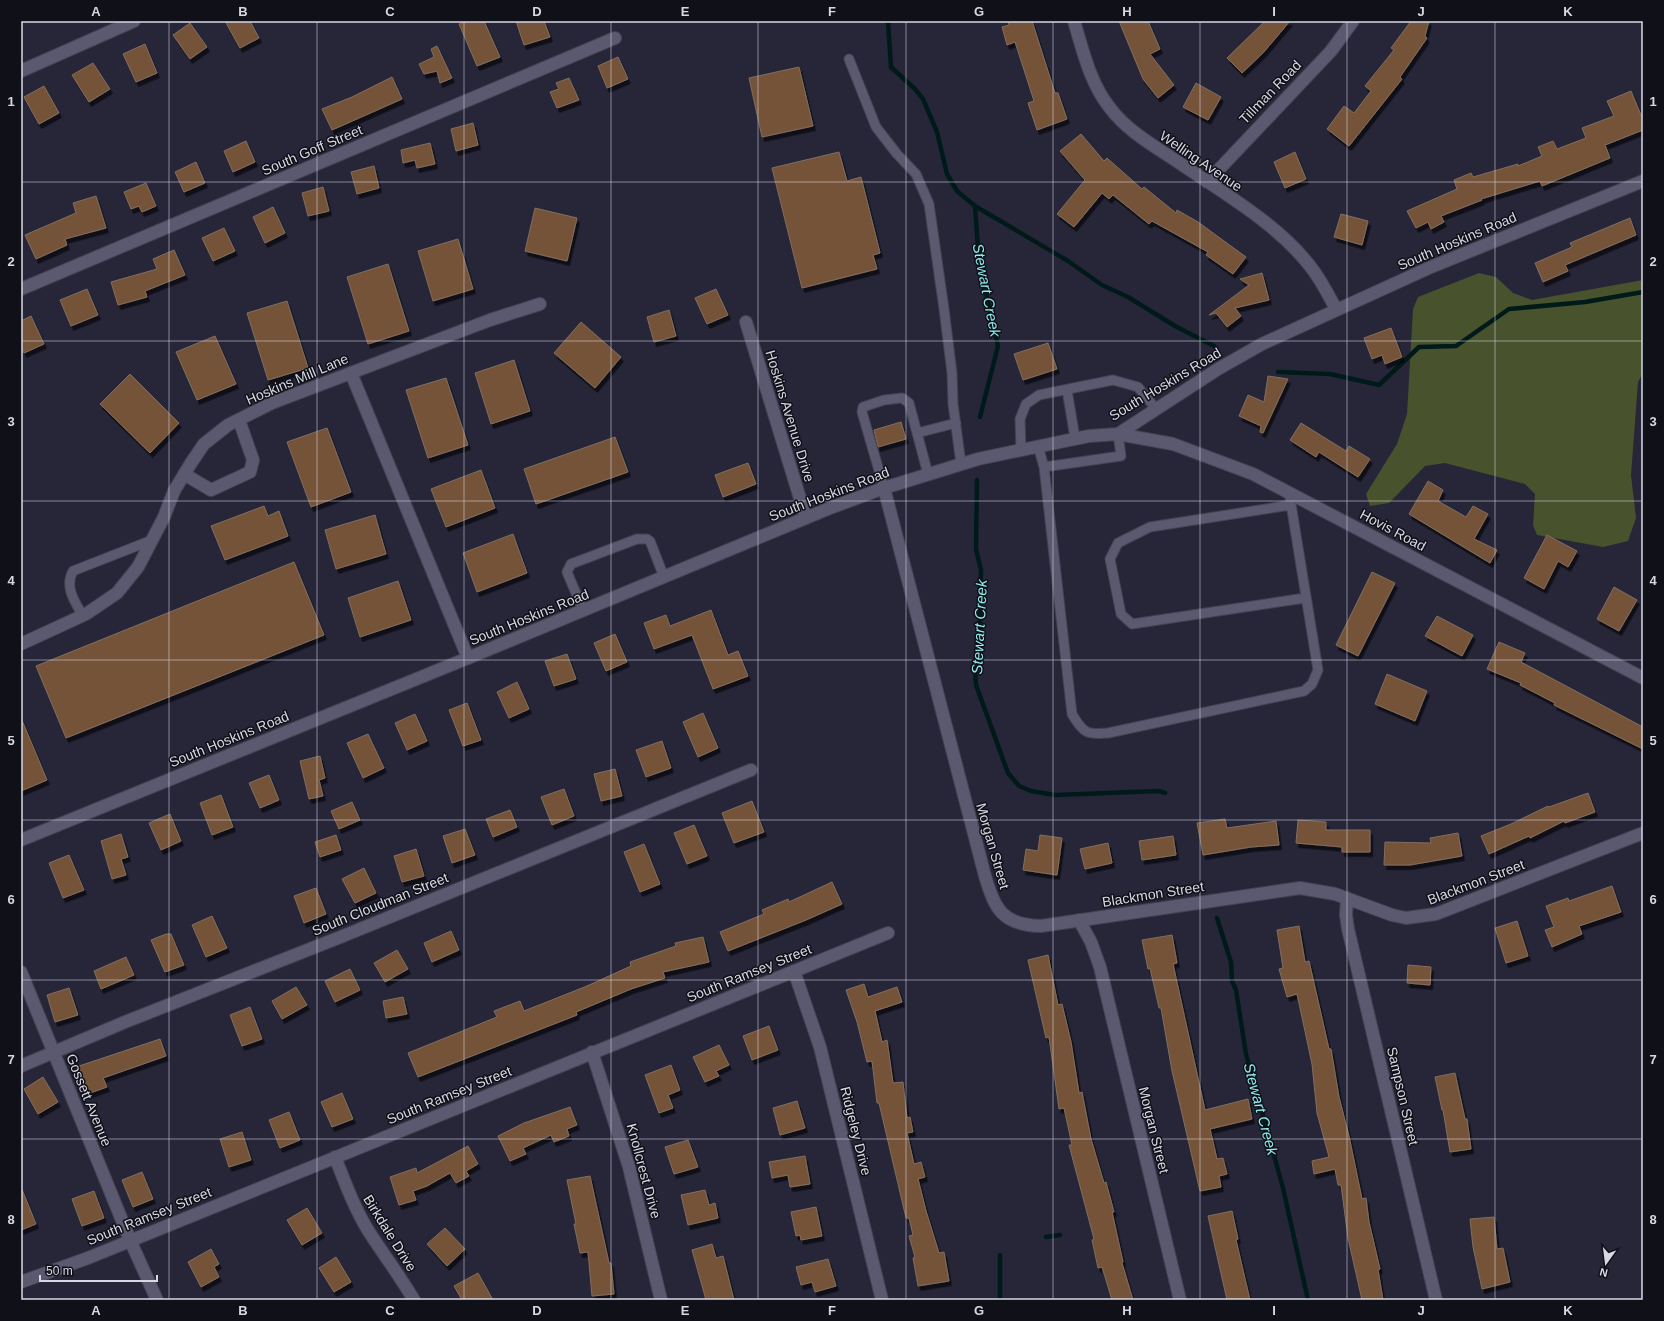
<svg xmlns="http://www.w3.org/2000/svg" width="1664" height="1321" viewBox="0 0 1664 1321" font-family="Arial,sans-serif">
	<defs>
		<filter id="shadow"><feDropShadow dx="2.5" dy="4.5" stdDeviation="0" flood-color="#0009"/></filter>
	</defs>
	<rect width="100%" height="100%" fill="#272639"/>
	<path fill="#48522d" d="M1479 273 1496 277 1513 293 1532 300 1643 280V373L1638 382 1631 475 1636 518 1628 541 1603 547 1537 535 1533 525 1535 494 1525 484 1445 463 1425 466 1389 503 1370 506 1366 494 1397 444 1407 414 1413 309 1418 297Z"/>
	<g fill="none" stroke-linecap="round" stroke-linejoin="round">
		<path stroke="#001a1a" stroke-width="4.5" d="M888 21 891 67 915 89 923 99 937 132 947 174 957 191 975 206 1068 261 1102 285 1128 297 1175 326 1214 346
			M975 206 979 262 998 346 980 417
			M1278 372 1330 374 1379 385 1419 347 1456 346 1509 309 1585 302 1643 292
			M977 480 976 549 981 570 980 627 975 671 976 685 1008 773 1019 786 1031 791 1055 795 1159 791 1165 793
			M1217 918 1231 962 1232 981 1236 990 1246 1054 1283 1188 1308 1300
			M1046 1237 1060 1235
			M1000 1255V1300"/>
	</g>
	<path fill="#745339" stroke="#826e5e" filter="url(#shadow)" d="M225 21H250L259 38 240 48Z
		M466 21H484L500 57 477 66 459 24Z
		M516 21H544L550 37 524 45Z
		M1008 21H1032L1055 93H1058L1067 119 1037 130 1028 103 1034 101 1015 42 1007 45 1002 27 1009 25Z
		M1119 21H1148L1160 49 1150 54 1174 85 1158 98 1143 79Z
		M1265 21H1290L1263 53 1242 73 1227 58Z
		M1411 21H1429L1425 36 1427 38 1400 77 1402 79 1349 146 1327 129 1344 106 1354 113 1371 91 1365 86 1394 50 1391 48Z
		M190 23 207 47 190 59 173 35Z
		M145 44 157 73 136 82 123 54Z
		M437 46 452 78 440 83 437 71 424 74 419 64 434 57 431 49Z
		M618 57 628 79 607 88 598 66Z
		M93 63 110 89 89 102 72 75Z
		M799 67 813 126 762 137 749 78Z
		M392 77 402 99 332 130 322 109 352 97Z
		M569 78 579 100 557 108 550 92 559 89 556 83Z
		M1196 83 1221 97 1208 120 1183 107Z
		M44 86 59 113 39 124 24 97Z
		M1631 91 1643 120V130L1605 145 1610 158 1542 186 1540 181 1481 199 1482 200 1441 216 1444 222 1431 229 1428 222 1416 228 1407 211 1457 189 1454 180 1471 173 1473 177 1518 164V166L1542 156 1538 147 1553 141 1557 149 1586 138 1582 128 1614 116 1607 101Z
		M473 123 478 145 456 151 451 129Z
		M1081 134 1104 161 1107 158 1142 189 1144 187 1176 213 1177 210 1198 222 1246 257 1233 274 1206 255 1208 252 1152 221 1149 224 1113 195 1109 199 1102 193 1074 227 1057 214 1085 180 1060 151Z
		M246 141 255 162 233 172 224 151Z
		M430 143 435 164 417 168 415 160 403 163 401 150Z
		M839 152 847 181 861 177 880 253 873 255 877 269 802 288 772 168Z
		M1295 152 1306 179 1285 188 1274 162Z
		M196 162 205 183 184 192 175 172Z
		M374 166 379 188 357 194 351 172Z
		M146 183 156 206 142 212 139 206 131 209 124 192Z
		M323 187 329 211 308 216 302 193Z
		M96 196 106 228 65 239 67 245 36 259 25 235 76 213 73 203Z
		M273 207 285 233 265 243 253 217Z
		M535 208 577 218 567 261 525 251Z
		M1341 214 1368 221 1362 245 1334 237Z
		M1630 218 1636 235 1565 265 1568 271 1543 282 1535 263 1572 247 1570 243Z
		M224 228 235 251 213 261 202 238Z
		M458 239 473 289 433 301 418 251Z
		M174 250 185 275 145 291 147 297 118 305 111 282 157 269 153 259Z
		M388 264 409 331 368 344 347 277Z
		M1262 273 1269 300 1235 308 1241 316 1227 327 1216 313 1209 315 1249 285 1240 279Z
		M87 289 98 315 71 326 60 300Z
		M716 289 728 315 707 324 695 298Z
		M287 301 308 368 268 380 247 313Z
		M669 310 676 336 654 342 647 317Z
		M31 316 44 344 24 353 21 346V321Z
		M581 322 621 357 595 388 554 353Z
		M1391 328 1402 357 1385 364 1382 355 1372 359 1364 338Z
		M215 336 236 384 197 400 176 352Z
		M1048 343 1057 369 1023 380 1014 354Z
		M514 360 530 411 491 424 475 373Z
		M130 374 179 423 150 453 100 404Z
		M1268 376 1288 379 1263 433 1260 432 1261 426 1239 416 1248 395 1264 402Z
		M446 378 468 445 428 458 406 390Z
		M901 422 906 439 878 447 874 430Z
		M1301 423 1346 451 1349 446 1370 459 1358 477 1319 452 1316 457 1290 440Z
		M327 428 351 492 311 507 287 442Z
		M615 437 628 472 536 504 524 469Z
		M748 463 756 484 723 497 715 475Z
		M481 470 495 508 446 527 431 489Z
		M1428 481 1443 490 1438 501 1466 517 1473 506 1488 514 1474 539 1497 550 1490 563 1409 514Z
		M264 506 268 516 279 511 288 536 225 560 211 526Z
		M375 515 386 554 336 569 325 530Z
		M513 534 527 573 477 592 463 553Z
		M1547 535 1577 551 1568 567 1558 561 1544 589 1524 578Z
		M294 562 324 635 66 738 36 666Z
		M1372 572 1395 583 1358 656 1336 645Z
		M398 581 411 620 360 637 348 598Z
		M1614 587 1637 600 1619 631 1597 619Z
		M711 610 728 655 738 651 748 676 713 689 692 635 654 649 644 623 666 615 670 626Z
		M1437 616 1473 635 1462 656 1425 636Z
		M615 634 627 662 606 671 594 643Z
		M1499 642 1525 653 1521 662 1643 727V749L1554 705 1555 703 1520 685 1521 683 1487 669Z
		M567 654 576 679 554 686 545 661Z
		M1387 674 1427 691 1415 721 1375 704Z
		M517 682 529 709 509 718 497 692Z
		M467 703 481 740 463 746 449 710Z
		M703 713 718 748 698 757 683 722Z
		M415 714 427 741 407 750 395 723Z
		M21 718 47 780 21 791Z
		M368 734 384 768 363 778 347 743Z
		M662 741 671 768 646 777 636 750Z
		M320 756 325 778 319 780 323 796 309 799 300 761Z
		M615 769 622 796 601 801 594 774Z
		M269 775 279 800 260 808 249 783Z
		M564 789 574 816 552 825 541 797Z
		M1588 793 1595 812 1565 823 1564 821 1530 838 1529 836 1489 854 1481 836 1511 824 1548 806 1549 807Z
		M221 795 233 827 212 835 200 803Z
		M752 801 764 832 734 843 722 813Z
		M352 802 360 820 339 829 331 811Z
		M510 810 517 827 493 837 486 819Z
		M170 814 181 841 161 850 149 823Z
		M1225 819 1227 828 1276 821 1279 845 1251 847 1203 855 1197 823Z
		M1298 820 1326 822V830H1370V852H1342V847L1296 843Z
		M694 825 707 856 687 864 674 833Z
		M465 829 475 855 452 863 443 836Z
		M1458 833 1462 856 1410 865H1384L1385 842 1431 843 1430 838Z
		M121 834 128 857 121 859 126 875 112 879 101 841Z
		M336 835 341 850 320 857 315 842Z
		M1040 835 1062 838 1057 875 1023 870 1026 849 1038 851Z
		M1173 836 1176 855 1142 860 1139 841Z
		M1108 843 1112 863 1085 869 1080 849Z
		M644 844 660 884 640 892 624 852Z
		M416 849 424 876 402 882 394 856Z
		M69 855 84 890 63 898 49 863Z
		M364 868 376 893 355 903 342 879Z
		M832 882 842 904 806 920 728 951 720 932 764 914 762 910 788 899 789 902Z
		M1612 886 1621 912 1579 926 1582 934 1552 947 1545 930 1554 927 1546 906 1568 898 1569 901Z
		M316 888 326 914 304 923 294 896Z
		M212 916 227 948 206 957 192 925Z
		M1517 921 1528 956 1506 963 1495 928Z
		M1299 926 1305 962 1309 961 1329 1049H1331L1339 1097 1349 1136 1362 1199 1366 1198 1369 1222 1380 1269 1378 1270 1383 1300H1362L1348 1238 1341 1185H1338L1335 1169 1314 1174 1312 1161 1329 1157 1317 1113 1312 1064 1297 994 1287 997 1279 969 1283 968 1277 930Z
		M451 931 459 950 432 962 424 943Z
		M166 934H171L184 965 165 972 151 940Z
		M1172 935 1177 963 1173 964 1205 1110 1248 1099 1252 1119 1210 1129 1217 1159 1223 1158 1227 1174 1219 1176 1221 1187 1200 1191 1172 1071 1161 1008H1159L1150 968 1148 969 1142 940Z
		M703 937 709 962 663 972 665 978 631 989 576 1012 577 1015 418 1077 408 1053 497 1017 494 1011 520 1001 524 1011 587 986 631 966 630 962 676 946 675 943Z
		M397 950 408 969 385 982 374 963Z
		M1048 955 1058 1005 1062 1004 1071 1042 1079 1093 1082 1092 1091 1139 1104 1183 1106 1182 1114 1212H1112L1123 1262 1122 1263 1133 1300H1112L1102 1267 1098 1268 1092 1240 1094 1239 1069 1145H1072L1064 1108 1059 1109 1049 1037 1046 1038 1028 960Z
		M126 957 134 975 101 989 94 971Z
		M1408 965 1431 967 1430 985 1407 983Z
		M350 969 360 990 335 1002 325 981Z
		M864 984 868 997 897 987 902 1002 875 1011 882 1042 887 1040 893 1083 903 1082 907 1118 910 1117 913 1132 907 1133 914 1164 921 1162 925 1177 918 1179 926 1211 939 1253 944 1252 949 1281 918 1286 913 1258 915 1257 909 1236 913 1235 909 1218H906L879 1103H877L872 1061 867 1062 857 1022 846 990Z
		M296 987 307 1005 282 1019 272 1001Z
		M69 988 78 1015 55 1022 47 995Z
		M403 997 407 1014 386 1018 383 1001Z
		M250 1007 262 1039 242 1046 230 1015Z
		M769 1026 778 1050 752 1060 743 1036Z
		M160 1039 166 1056 103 1078 107 1087 87 1094 76 1067Z
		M719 1045 729 1065 716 1071 719 1076 705 1082 693 1057Z
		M671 1065 680 1090 668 1095 673 1108 659 1113 645 1075Z
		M1455 1073 1465 1119H1467L1471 1149 1450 1152 1443 1110H1442L1435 1077Z
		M43 1077 58 1102 38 1114 24 1089Z
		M342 1093 353 1119 332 1127 321 1102Z
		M797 1101 805 1128 780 1135 773 1108Z
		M570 1107 577 1125 567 1129 569 1136 554 1142 551 1135 523 1148 526 1154 510 1161 498 1136 524 1123Z
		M289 1112 300 1140 280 1148 269 1120Z
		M242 1132 251 1160 229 1167 220 1139Z
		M688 1140 698 1167 674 1174 665 1147Z
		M468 1146 478 1164 466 1171 469 1176 456 1183 450 1173 427 1186 413 1191 416 1200 399 1205 390 1177 416 1168 417 1173Z
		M805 1156 810 1184 790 1187 788 1175 772 1178 769 1162Z
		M142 1172 153 1199 133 1207 122 1180Z
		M590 1176 609 1263H611L614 1294 592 1296 588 1252 580 1253 574 1224H576L567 1180Z
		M21 1187 36 1224 21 1230Z
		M705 1190 709 1205 715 1203 718 1218 688 1225 681 1195Z
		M94 1191 104 1218 82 1226 72 1199Z
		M816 1207 822 1236 801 1240 800 1235 796 1236 791 1212Z
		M307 1208 322 1233 302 1245 287 1220Z
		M1232 1211 1238 1239 1236 1240 1250 1300H1227L1208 1216Z
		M1494 1217 1497 1249 1503 1248 1510 1282 1482 1289 1473 1247 1470 1219Z
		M445 1228 465 1249 447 1266 427 1244Z
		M712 1244 716 1258 723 1256 734 1300H706L692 1250Z
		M211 1249 219 1264 214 1267 219 1277 201 1287 188 1262Z
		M336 1257 351 1282 334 1292 319 1268Z
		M828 1259 836 1286 815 1292 812 1282 801 1285 796 1267Z
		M478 1273 493 1300H462L454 1286Z"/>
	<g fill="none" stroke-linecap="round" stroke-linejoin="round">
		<defs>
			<path id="lane" d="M849 59 876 127 897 154 916 174 929 204 944 309 952 373 953 404 961 464
				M1067 390 1075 438
				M917 433 956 423
				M1038 446 1044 467 1072 714C1083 733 1087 735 1108 733L1304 691 1312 684 1318 670 1289 492
				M1021 449 1020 419 1026 404 1039 395 1113 380 1138 387 1156 409
				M1044 467 1121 456 1118 434
				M884 488 862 412 863 407 884 400 902 398 909 403 928 474
				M1291 505 1150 527 1118 543 1110 559 1121 614 1132 624 1305 598
				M583 610 567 572 571 564 637 539H647L650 541 664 577
				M83 616C75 602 64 587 73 571L152 540"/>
			<path id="street" d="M1074 21C1083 51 1090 83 1110 108 1128 132 1156 147 1181 164 1225 194 1281 226 1313 270 1322 282 1329 296 1336 309
				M21 71 134 21
				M1207 182 1331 51 1353 21
				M21 289 615 38
				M746 322 806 518
				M351 373 468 658
				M184 474 211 490 250 472 253 460 239 420
				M884 488 985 876C995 909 1002 925 1041 926L1300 888 1335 894 1392 915 1406 918 1436 914 1643 833
				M21 644 86 614 117 593 138 567 164 517 174 491 191 463 204 444 228 425 272 403 490 320 540 304
				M1347 898 1346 915 1348 929 1436 1300
				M1079 920 1091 942 1100 967 1180 1300
				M794 971 820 1047 882 1300
				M21 972 130 1240 157 1300
				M592 1052 629 1167 661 1300
				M21 1066 125 1022 343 936 751 770
				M335 1157C346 1185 356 1213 373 1238 387 1259 401 1278 414 1300
				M21 1282 88 1258 888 933"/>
			<path id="secondary" d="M1118 434 1173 444 1253 474 1643 678
				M21 840 468 658 830 508 884 488 978 459 1089 436 1118 434 1218 369 1262 344 1431 267 1643 181"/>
		</defs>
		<use href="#lane" stroke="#444352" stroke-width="11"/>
		<use href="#street" stroke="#444352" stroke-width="14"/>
		<use href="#secondary" stroke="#444352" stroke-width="14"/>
		<use href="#lane" stroke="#5a596f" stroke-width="9"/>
		<use href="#street" stroke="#5a596f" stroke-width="12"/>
		<use href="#secondary" stroke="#5a596f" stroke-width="12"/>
	</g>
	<path fill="none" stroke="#d8d8e5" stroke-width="1" stroke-opacity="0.55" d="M169 21V1300M317 21V1300M464 21V1300M611 21V1300M758 21V1300M906 21V1300M1053 21V1300M1200 21V1300M1347 21V1300M1495 21V1300M21 182H1643M21 341H1643M21 501H1643M21 660H1643M21 820H1643M21 980H1643M21 1139H1643"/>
	<g text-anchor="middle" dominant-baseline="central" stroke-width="3" stroke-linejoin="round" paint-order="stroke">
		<g font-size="14" fill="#d8d8e5" stroke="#101018">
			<text transform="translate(1270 92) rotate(-46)">Tillman Road</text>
			<text transform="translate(312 150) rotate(-23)">South Goff Street</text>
			<text transform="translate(1201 161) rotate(34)">Welling Avenue</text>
			<text transform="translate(1457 241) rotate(-23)">South Hoskins Road</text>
			<text transform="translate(297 379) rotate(-23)">Hoskins Mill Lane</text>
			<text transform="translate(1165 384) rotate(-31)">South Hoskins Road</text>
			<text transform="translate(790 416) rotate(73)">Hoskins Avenue Drive</text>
			<text transform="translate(829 494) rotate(-21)">South Hoskins Road</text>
			<text transform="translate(1393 530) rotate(28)">Hovis Road</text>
			<text transform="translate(529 617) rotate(-22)">South Hoskins Road</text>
			<text transform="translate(229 739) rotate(-22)">South Hoskins Road</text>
			<text transform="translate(993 846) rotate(74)">Morgan Street</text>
			<text transform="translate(1476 882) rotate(-21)">Blackmon Street</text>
			<text transform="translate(1153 894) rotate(-9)">Blackmon Street</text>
			<text transform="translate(380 904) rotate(-22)">South Cloudman Street</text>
			<text transform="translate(749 973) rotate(-22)">South Ramsey Street</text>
			<text transform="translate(449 1095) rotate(-22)">South Ramsey Street</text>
			<text transform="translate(1403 1096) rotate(77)">Sampson Street</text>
			<text transform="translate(89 1100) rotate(68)">Gossett Avenue</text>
			<text transform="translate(1154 1130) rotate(76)">Morgan Street</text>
			<text transform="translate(856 1131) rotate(76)">Ridgeley Drive</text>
			<text transform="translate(644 1171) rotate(75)">Knollcrest Drive</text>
			<text transform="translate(149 1216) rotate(-22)">South Ramsey Street</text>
			<text transform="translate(390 1233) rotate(58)">Birkdale Drive</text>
		</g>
		<g font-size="15" font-style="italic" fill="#8eecec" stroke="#101018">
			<text transform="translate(987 290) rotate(79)">Stewart Creek</text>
			<text transform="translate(979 627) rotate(-87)">Stewart Creek</text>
			<text transform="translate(1261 1109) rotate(75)">Stewart Creek</text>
		</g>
	</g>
	<rect width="1664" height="1321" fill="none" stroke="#101018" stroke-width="44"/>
	<g transform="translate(1606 1263) rotate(194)" stroke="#101018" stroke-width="3" paint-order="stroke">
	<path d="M0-3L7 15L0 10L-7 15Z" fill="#d8d8e5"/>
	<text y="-6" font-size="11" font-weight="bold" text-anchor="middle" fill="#d8d8e5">N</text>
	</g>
	<path d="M40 1275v6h117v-6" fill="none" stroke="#d8d8e5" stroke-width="2"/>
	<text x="46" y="1275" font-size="12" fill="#d8d8e5" stroke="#101018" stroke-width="3" paint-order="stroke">50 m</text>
	<rect x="22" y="22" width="1620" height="1277" fill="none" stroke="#d8d8e5" stroke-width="1.5"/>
	<g font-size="13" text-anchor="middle" font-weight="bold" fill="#d8d8e5">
		<text x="96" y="16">A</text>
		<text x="243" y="16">B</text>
		<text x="390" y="16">C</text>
		<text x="537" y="16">D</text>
		<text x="685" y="16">E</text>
		<text x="832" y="16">F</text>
		<text x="979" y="16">G</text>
		<text x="1127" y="16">H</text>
		<text x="1274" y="16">I</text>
		<text x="1421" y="16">J</text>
		<text x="1568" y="16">K</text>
		<text x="11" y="106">1</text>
		<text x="1653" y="106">1</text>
		<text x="11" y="266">2</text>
		<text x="1653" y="266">2</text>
		<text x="11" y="426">3</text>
		<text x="1653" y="426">3</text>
		<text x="11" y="585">4</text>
		<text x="1653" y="585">4</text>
		<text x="11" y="745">5</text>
		<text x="1653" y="745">5</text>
		<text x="11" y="904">6</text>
		<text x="1653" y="904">6</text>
		<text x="11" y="1064">7</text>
		<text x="1653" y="1064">7</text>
		<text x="11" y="1224">8</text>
		<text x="1653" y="1224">8</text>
		<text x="96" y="1315">A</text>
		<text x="243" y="1315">B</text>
		<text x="390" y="1315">C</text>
		<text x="537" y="1315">D</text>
		<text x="685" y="1315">E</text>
		<text x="832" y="1315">F</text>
		<text x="979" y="1315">G</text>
		<text x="1127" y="1315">H</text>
		<text x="1274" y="1315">I</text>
		<text x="1421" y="1315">J</text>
		<text x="1568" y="1315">K</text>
	</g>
</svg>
